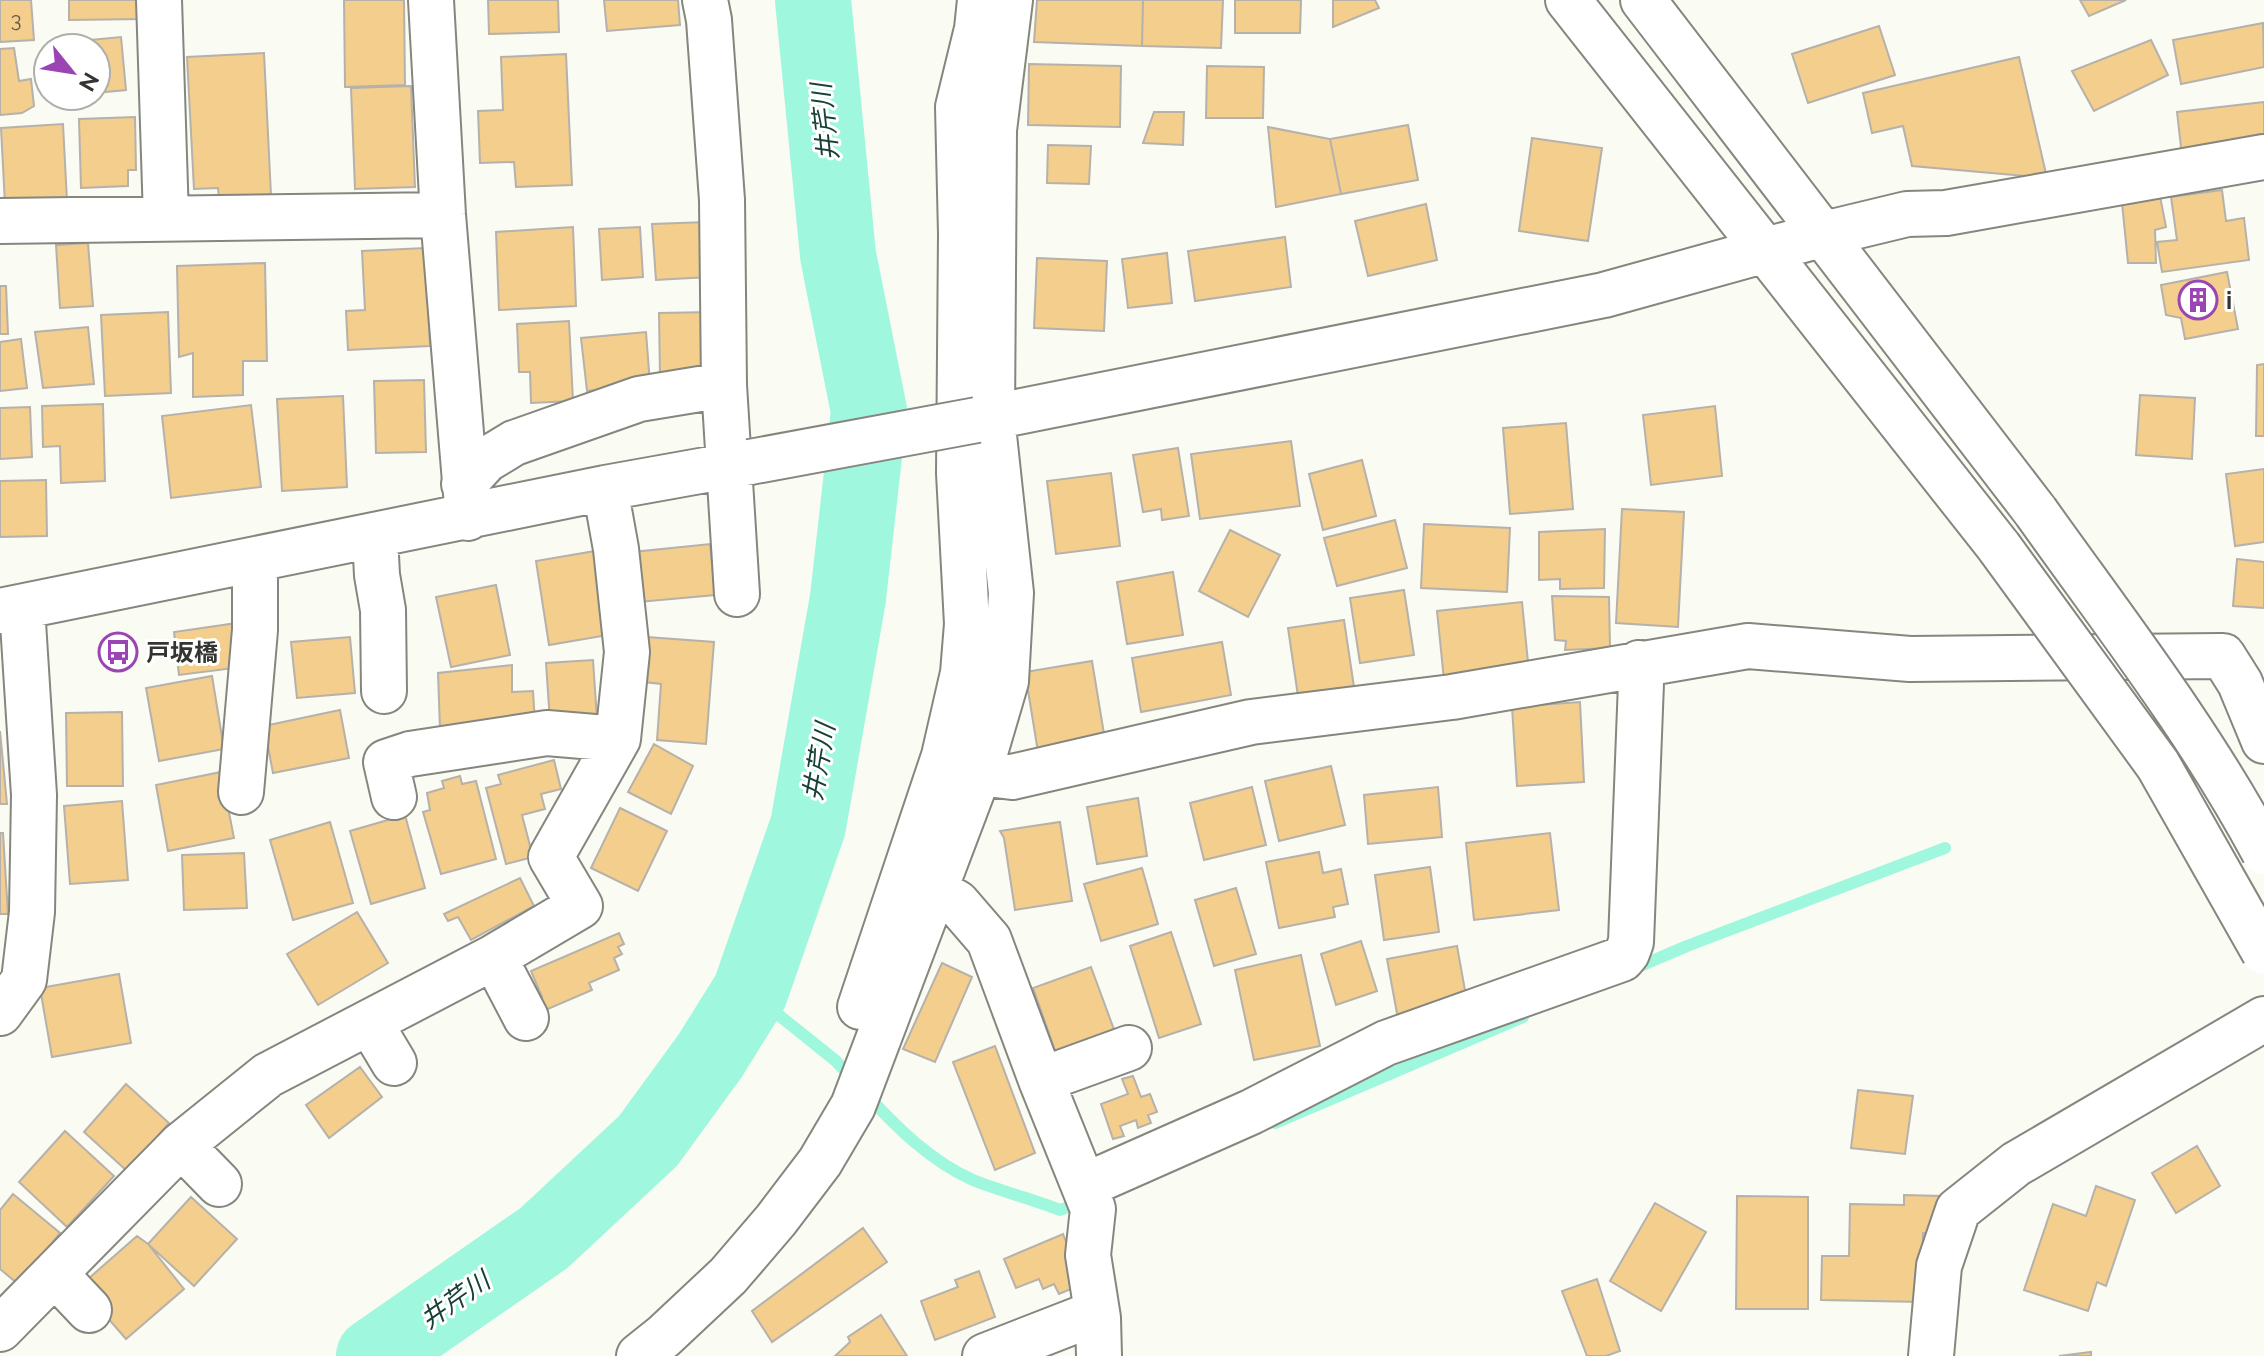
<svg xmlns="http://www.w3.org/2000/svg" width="2264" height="1356" viewBox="0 0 2264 1356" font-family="Raleway,'Noto Sans JP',sans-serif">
	<rect width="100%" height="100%" fill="#fafbf3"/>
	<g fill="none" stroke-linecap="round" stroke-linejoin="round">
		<path stroke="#9ff7dd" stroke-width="12" d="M1631 970 1687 946 1945 848
			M750 992 836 1061 852 1079
			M868 1096C897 1128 932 1162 973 1180 1000 1191 1032 1199 1060 1210L1084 1201
			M1275 1123 1523 1017"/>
		<path stroke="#9ff7dd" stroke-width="76" d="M374 1356 544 1238 648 1141 710 1056 750 992 808 826 848 598 869 411 838 255 813 0"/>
	</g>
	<path fill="#f3ce8c" stroke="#b6b1aa" stroke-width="2" d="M0 0H31L34 40 0 42Z
		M69 0H145V19L69 20Z
		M344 0H404L405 85 345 87Z
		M488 0H558L559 32 489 34Z
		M604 0H678L680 25 607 31Z
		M1037 0H1143L1142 46 1034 42Z
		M1143 0H1223L1221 48 1142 46Z
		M1235 0H1301L1300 33H1235Z
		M1333 0H1375L1379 8 1333 27Z
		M2080 0H2126L2089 16Z
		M2263 23 2264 67 2181 84 2173 40Z
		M1879 26 1895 75 1808 103 1792 54Z
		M121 37 126 90 96 93V48H59V43Z
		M2151 40 2168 75 2094 111 2072 71Z
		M14 48 19 81 31 79 34 106 22 113 0 115V49Z
		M264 53 271 195 219 198 218 188 194 189 187 57Z
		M566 54 572 185 516 187 514 162 480 163 478 111 503 110 501 57Z
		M2019 57 2047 178 1912 166 1903 126 1872 133 1863 93Z
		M1029 64 1121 66 1120 127 1028 125Z
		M1207 66 1264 67 1263 118H1206Z
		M411 86 415 187 355 189 351 88Z
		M2264 102V156L2183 165 2177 112Z
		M1154 112H1184L1183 145 1143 143Z
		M135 117 136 170H128V186L81 188 79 119Z
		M63 124 67 201 5 204 1 128Z
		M1408 125 1418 180 1341 194 1330 139Z
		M1268 127 1330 139 1341 194 1276 207Z
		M1532 138 1602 148 1588 241 1519 231Z
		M1048 145 1091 146 1089 184 1047 183Z
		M2222 190 2226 221 2244 218 2249 260 2162 272 2157 242 2177 240 2171 197Z
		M2160 196 2166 227 2155 230 2156 263H2128L2122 203Z
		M1426 204 1437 260 1368 276 1355 221Z
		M706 222 709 277 656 280 652 224Z
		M573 227 576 306 499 310 496 232Z
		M640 227 643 277 602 280 599 229Z
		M1285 237 1291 287 1195 301 1188 251Z
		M88 243 93 306 60 308 56 245Z
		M425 248 430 346 348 350 346 311 365 310 362 251Z
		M1167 253 1172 303 1128 308 1122 259Z
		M1037 258 1107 261 1104 331 1034 328Z
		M265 263 267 361H243V395L193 397V353L179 357 177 266Z
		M2227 272 2238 329 2185 339 2181 318 2166 315 2161 285Z
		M0 286H6L8 334H0Z
		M168 312 171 393 105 396 101 315Z
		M712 312 713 375 660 376 659 313Z
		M569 321 573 401 531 403 530 372H519L517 324Z
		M88 327 94 384 43 388 35 332Z
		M646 332 650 384 587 391 581 338Z
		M21 339 27 388 0 391V342Z
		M2264 364V436H2256L2257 365Z
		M424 380 426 452 376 453 374 381Z
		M2140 395 2195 398 2192 459 2136 455Z
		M343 396 347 487 282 491 277 399Z
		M103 404 105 481 61 483 60 446 43 447 42 406Z
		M251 405 261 487 171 498 162 416Z
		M1715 406 1722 476 1651 485 1643 415Z
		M30 407 32 457 0 459V408Z
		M1566 423 1573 509 1510 514 1503 428Z
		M1291 441 1300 506 1200 519 1191 454Z
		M1178 448 1189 516 1162 520 1161 509 1143 512 1133 455Z
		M1362 460 1376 516 1323 530 1309 474Z
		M2264 469V542L2235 546 2226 474Z
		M1111 473 1120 546 1056 554 1047 481Z
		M46 480 47 536 0 537V481Z
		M1622 509 1684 512 1678 627 1616 623Z
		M1395 520 1407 568 1337 586 1324 538Z
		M1424 524 1510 528 1507 592 1421 588Z
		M1605 529 1604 588 1560 589V579L1539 580V532Z
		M1230 530 1280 555 1248 617 1199 591Z
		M710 544 715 595 639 602 633 552Z
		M595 551 608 635 549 645 536 561Z
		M2237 559 2264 562V608L2233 606Z
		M1173 572 1183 635 1127 644 1117 582Z
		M496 585 510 655 451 667 436 597Z
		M1404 590 1414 655 1360 663 1350 598Z
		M1552 596 1609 597 1610 648 1565 650 1566 641 1555 640Z
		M1522 602 1529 672 1444 680 1437 611Z
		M1344 620 1354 687 1298 696 1288 628Z
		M237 623 243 667 179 675 174 632Z
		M350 637 355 693 297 698 291 642Z
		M647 637 714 642 706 744 657 740 661 684 644 682Z
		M1222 642 1231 695 1141 712 1132 658Z
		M593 660 597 719 550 722 546 663Z
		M1092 661 1105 740 1038 752 1025 672Z
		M512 665V692L533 691 535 723 440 729 438 673Z
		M212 676 224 749 159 761 146 688Z
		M1580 702 1584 782 1517 786 1512 707Z
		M340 710 349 758 273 773 264 726Z
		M122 712 123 786H67L66 713Z
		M0 731 7 804H0Z
		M654 744 693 766 671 814 628 792Z
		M554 760 561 789 541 794 545 809 522 815 533 857 506 864 486 788 501 784 498 775Z
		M1331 766 1345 825 1279 841 1265 781Z
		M221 772 234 838 168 851 156 785Z
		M460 776 462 784 476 781 496 859 441 874 423 812 430 810 427 793 444 788 442 781Z
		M1252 787 1266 845 1204 860 1190 803Z
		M1438 787 1442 837 1368 844 1364 795Z
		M1138 798 1147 856 1097 864 1087 807Z
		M122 801 128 880 70 884 64 806Z
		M620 808 667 831 638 891 591 868Z
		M405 815 425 888 371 904 350 831Z
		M330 822 353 903 293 920 270 840Z
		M1060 822 1072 901 1015 910 1004 838 1000 831Z
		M0 833H3L8 914H0Z
		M1550 833 1559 910 1474 920 1466 843Z
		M1319 852 1323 873 1341 869 1348 904 1333 907 1335 917 1279 928 1266 862Z
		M244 853 247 908 184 910 182 855Z
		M1430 867 1439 932 1384 940 1375 875Z
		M1142 868 1158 924 1101 941 1084 884Z
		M520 878 534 906 471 940 458 917 448 921 444 914Z
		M1236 888 1256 954 1214 966 1195 900Z
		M357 912 388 963 318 1005 287 954Z
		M1171 932 1201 1024 1159 1038 1130 946Z
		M619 933 624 944 618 947 622 954 614 958 619 970 589 983 592 990 541 1012 536 1000 542 997 531 971Z
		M1361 941 1377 991 1336 1005 1321 954Z
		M1457 946 1468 1007 1398 1019 1387 959Z
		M1301 955 1320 1046 1254 1060 1235 970Z
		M942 963 972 977 935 1062 903 1049Z
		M1091 967 1116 1035 1057 1056 1033 988Z
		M119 974 131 1043 52 1057 40 988Z
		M995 1046 1035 1153 995 1170 953 1062Z
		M360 1067 382 1097 329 1138 306 1105Z
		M1133 1076 1141 1097 1150 1094 1157 1112 1148 1115 1151 1123 1138 1128 1136 1120 1120 1126 1124 1136 1113 1139 1101 1104 1128 1094 1122 1079Z
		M126 1084 169 1123 127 1171 84 1132Z
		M1858 1090 1913 1096 1905 1154 1851 1148Z
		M65 1131 114 1176 67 1227 19 1182Z
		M2197 1146 2220 1186 2176 1213 2152 1173Z
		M2096 1186 2135 1200 2106 1286 2097 1282 2088 1311 2024 1290 2053 1204 2086 1216Z
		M13 1194 60 1233 18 1284 0 1269V1210Z
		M1904 1195 1942 1196 1941 1233H1923L1922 1302 1821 1300 1822 1256H1849L1850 1204 1904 1205Z
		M1737 1196 1808 1197V1309H1736Z
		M191 1197 237 1239 194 1286 148 1244Z
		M1655 1203 1706 1232 1661 1311 1610 1281Z
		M863 1228 887 1262 772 1342 752 1311Z
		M1063 1234 1083 1284 1059 1294 1054 1284 1043 1289 1039 1279 1016 1288 1004 1259Z
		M137 1236 148 1244 184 1289 126 1339 80 1286Z
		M979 1271 995 1317 935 1340 921 1301 958 1287 955 1280Z
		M1597 1279 1620 1351 1606 1356H1587L1562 1291Z
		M881 1315 907 1356H835L850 1342 848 1337Z
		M2091 1352V1356H2059Z"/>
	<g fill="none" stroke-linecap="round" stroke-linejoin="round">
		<defs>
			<path id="minor" d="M159 0 166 218
				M431 0 443 215 468 518
				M705 0 709 20 722 200 724 385 737 594
				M1568 0 1999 547
				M1643 0 2036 512
				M0 221 443 215
				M977 420 1604 295 1824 234 1907 214 1946 213 2264 157
				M464 484 486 460 514 443 639 399 724 385
				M375 536 377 575 383 610 384 691
				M0 611 605 488 750 462
				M979 773 1012 777 1251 722 1452 697 1748 646 1910 659 2223 656 2240 683 2264 741
				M241 792 255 630V561
				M394 797 386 762 410 754 547 733 618 739
				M935 890 957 903 989 940 1041 1080 1093 1209 1088 1255 1098 1318 1099 1356
				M494 957 526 1018
				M860 1007 944 756 963 673 967 624 959 473 961 234 958 107 977 29 980 0
				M0 1013 24 980 32 912 34 795 22 607
				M370 1023 394 1063
				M1041 1080 1129 1048
				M181 1145 219 1184
				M1084 1186 1251 1112 1386 1043 1622 959 1627 953 1631 942 1641 683 1639 663
				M55 1274 89 1310
				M0 1329 181 1145 268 1075 494 957 580 906 551 857 618 739 627 652 616 549 605 488
				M639 1356 664 1336 728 1276 776 1220 820 1162 853 1106 979 773 1006 681 1011 593 992 417 994 130 1010 0
				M985 1356 1080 1319 1098 1318
				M1931 1356 1939 1266 1958 1210 2016 1164 2264 1019"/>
		</defs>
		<use href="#minor" stroke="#85867e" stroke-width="48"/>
		<use href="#minor" stroke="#fff" stroke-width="44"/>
		<defs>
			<path id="minor-bridge" d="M750 462 977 420
				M2036 512C2115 623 2200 732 2264 852
				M1999 547 2158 765 2264 952"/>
		</defs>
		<use href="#minor-bridge" stroke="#85867e" stroke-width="48" stroke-linecap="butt"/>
		<use href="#minor-bridge" stroke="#fff" stroke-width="44"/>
	</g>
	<defs>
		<symbol id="building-ring" viewBox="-11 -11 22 22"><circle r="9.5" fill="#fff" stroke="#9a45b3" stroke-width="1.5"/><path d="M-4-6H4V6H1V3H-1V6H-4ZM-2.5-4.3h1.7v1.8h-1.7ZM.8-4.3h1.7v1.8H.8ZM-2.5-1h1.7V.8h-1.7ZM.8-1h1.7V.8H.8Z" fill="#9a45b3"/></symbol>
		<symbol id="bus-ring" viewBox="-11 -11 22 22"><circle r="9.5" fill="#fff" stroke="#9a45b3" stroke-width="1.5"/><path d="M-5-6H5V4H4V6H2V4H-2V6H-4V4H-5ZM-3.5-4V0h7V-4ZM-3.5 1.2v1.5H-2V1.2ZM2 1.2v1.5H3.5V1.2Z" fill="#9a45b3"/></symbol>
	</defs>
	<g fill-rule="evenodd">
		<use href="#building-ring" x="2176" y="278" width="44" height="44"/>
		<use href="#bus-ring" x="96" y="630" width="44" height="44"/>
	</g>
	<g text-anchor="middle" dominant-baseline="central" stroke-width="6" stroke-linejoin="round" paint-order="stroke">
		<g font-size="20" fill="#645a48">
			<text x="16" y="20">3</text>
		</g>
		<g font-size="24" font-weight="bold" fill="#343431" stroke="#fff" text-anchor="start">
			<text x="2226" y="300">i</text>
			<text x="146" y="652">戸坂橋</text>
		</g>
		<g font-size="26" font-style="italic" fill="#184035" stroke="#fff">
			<text transform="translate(825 122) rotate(-96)">井芹川</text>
			<text transform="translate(819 762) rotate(-80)">井芹川</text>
			<text transform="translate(455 1300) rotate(-35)">井芹川</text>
		</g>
	</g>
	<g transform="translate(72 72) rotate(120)"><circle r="38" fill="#ffffff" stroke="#aeaead" stroke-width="2"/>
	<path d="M0-6L14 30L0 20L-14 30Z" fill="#9a45b3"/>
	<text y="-12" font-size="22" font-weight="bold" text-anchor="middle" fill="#343431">N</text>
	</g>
</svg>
